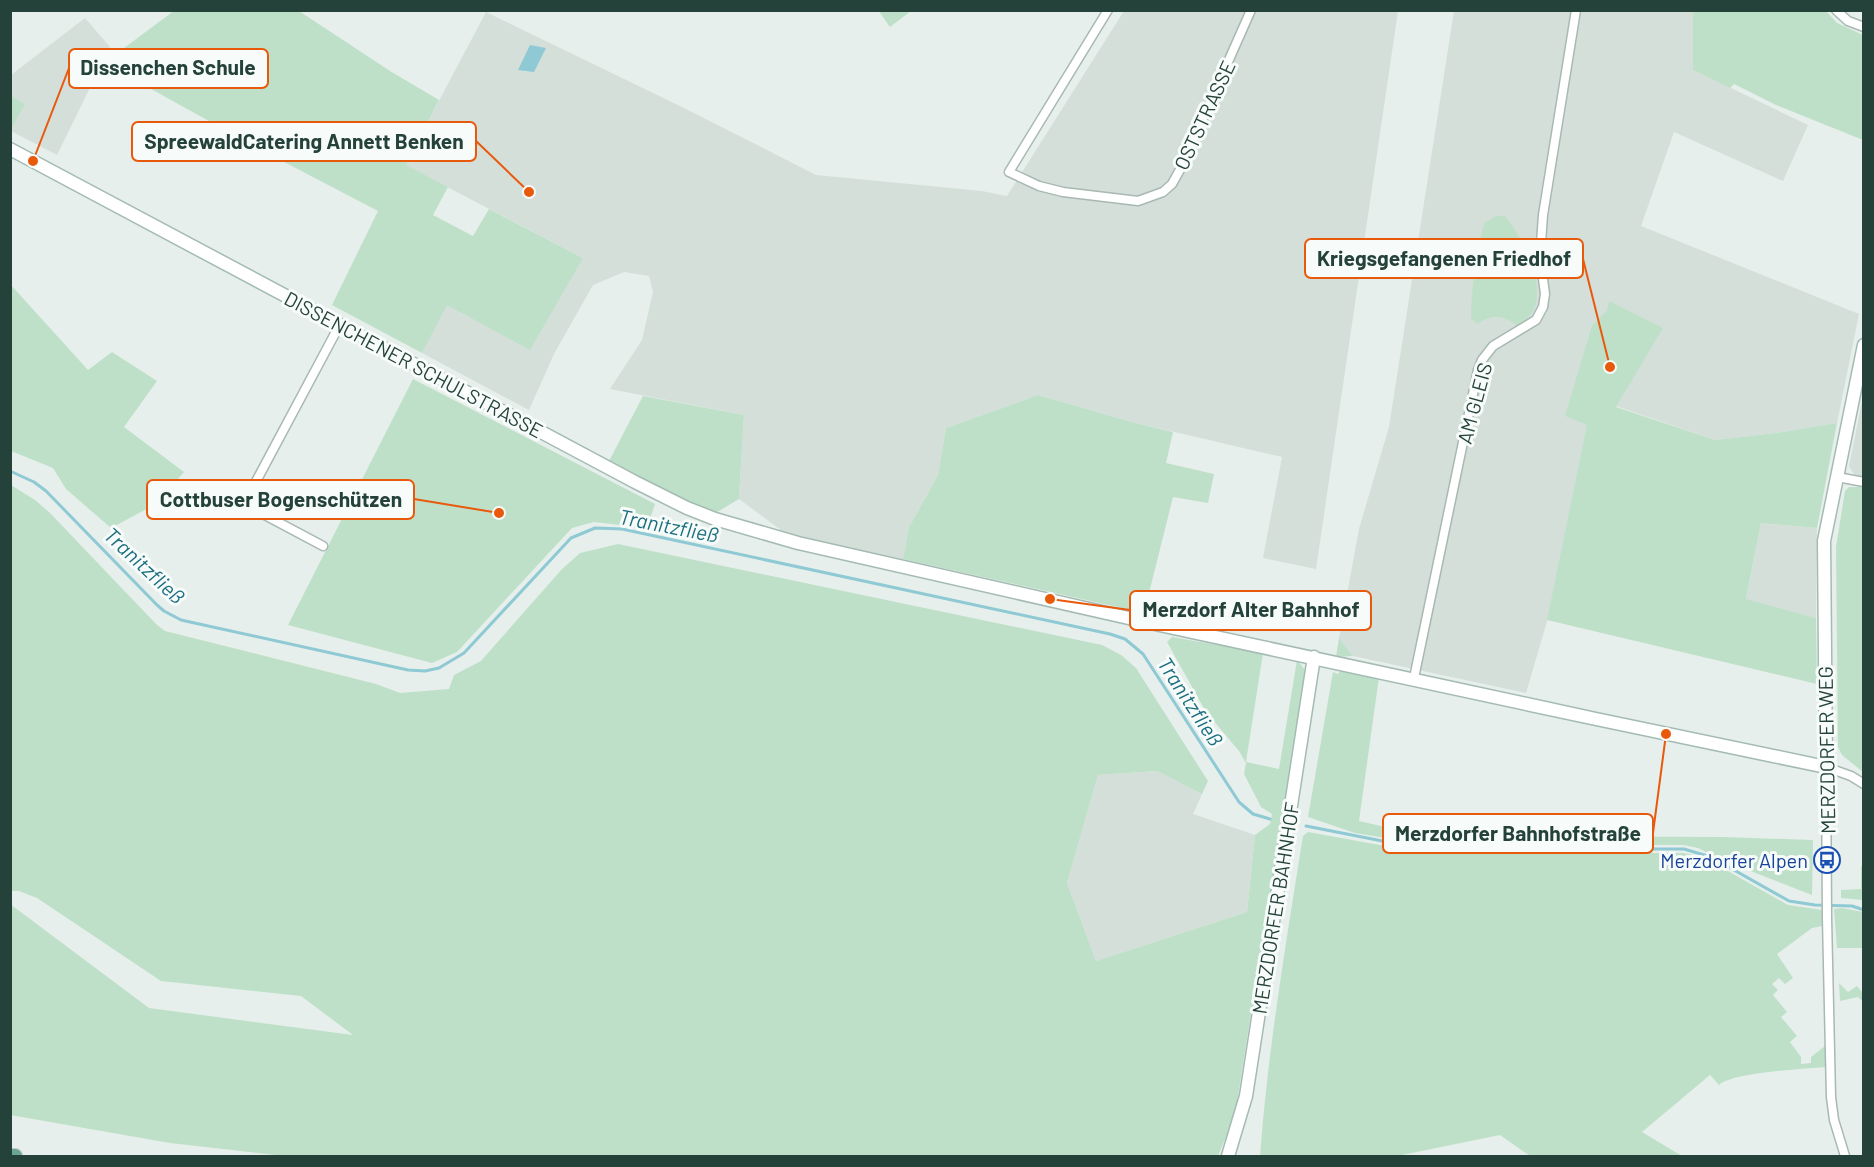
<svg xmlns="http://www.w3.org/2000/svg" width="1874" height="1167" viewBox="0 0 1874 1167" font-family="Barlow,sans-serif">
	<rect width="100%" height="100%" fill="#e6efeb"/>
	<path fill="#d4dfda" d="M1124 11H1398L1316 569 1263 558 1282 457 1132 422 1038 395 946 428 938 475 909 527 903 559 789 536 739 499 744 415 610 389 642 340 653 292 649 276 624 272 593 285 554 354 529 410 422 353 446 305 583 258 405 165 486 12 684 108 816 175 982 191 1007 196Z
		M1454 11H1693V70L1808 125 1783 181 1674 132 1641 226 1859 314 1837 423 1776 433 1715 440 1616 406 1662 328 1607 310 1592 325 1566 416 1603 431 1526 693 1353 656 1339 638 1359 529 1389 427Z
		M85 18 110 47 57 155 11 131V75Z
		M1863 396V478L1855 476 1849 466Z
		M1761 523 1817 528 1816 618 1746 600Z
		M1157 771 1202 794 1193 814 1255 835 1247 912 1096 961 1067 883 1098 775Z"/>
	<path fill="#bfe0c8" d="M175 10 299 11 390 71 439 100 406 165 448 187 433 215 473 236 489 209 583 258 530 350 447 305 422 353 332 305 378 211 265 152 104 63Z
		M878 10H911V11L890 27Z
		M1693 11H1826L1837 23 1863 35V140L1776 105 1734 84 1730 88 1693 70Z
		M11 96 25 104 11 129H10Z
		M1496 216H1505C1522 236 1548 288 1532 313 1529 318 1523 322 1518 326 1502 315 1494 313 1477 324L1471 318C1471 286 1477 254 1484 223Z
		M10 284 88 370 112 352 157 381 124 427 184 472 156 504 111 528 66 489 53 468 11 451Z
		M1609 301 1663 328 1616 407 1715 440 1776 433 1837 423 1817 528 1761 523 1746 599 1816 618 1817 684 1547 620 1587 425 1565 416 1592 325 1607 310Z
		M413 379 655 504 647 528 594 522 572 528 457 652 432 663 288 625Z
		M1038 395 1132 422 1173 432 1166 463 1214 474 1208 503 1173 497 1144 613 903 559 909 527 938 475 946 428Z
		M643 396 744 415 739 499 714 514 609 461Z
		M11 485 35 500 50 513 157 625 165 631 376 684 400 693 449 689 454 675 481 661 562 569 580 553 618 544 1102 645 1121 655 1136 668 1208 781 1202 794 1157 771 1098 775 1067 883 1096 961 1247 912 1255 835 1270 824 1272 814 1261 807 1244 774 1246 763 1239 751 1206 712 1167 642 1172 637 1263 653 1246 762 1279 769 1297 660 1305 670 1235 1115 1218 1156H284L170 1143 10 1115V904L149 1008 353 1035 301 996 161 981 37 898 19 891H11Z
		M1849 487H1863V772L1842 755 1838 747 1836 547 1845 491Z
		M1830 605 1833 732 1831 734Z
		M1339 638 1353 656 1336 657Z
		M1341 670H1347L1379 677 1359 821 1425 836 1723 837 1813 840 1812 895 1725 861 1698 848 1683 845 1422 844 1355 833 1308 817 1333 672 1338 674Z
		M1308 832 1424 853H1683L1698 856 1710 861 1788 905 1822 910V926L1812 928 1777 954 1793 978 1785 984 1779 978 1772 984 1778 990 1773 995 1787 1012 1781 1017 1797 1036 1790 1042 1801 1057V1064L1811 1063V1057L1825 1046 1826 1067C1805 1069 1733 1072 1719 1085L1710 1075 1642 1132 1682 1156H1530L1500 1135 1397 1156H1260C1268 1049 1286 942 1303 836Z
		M1861 866H1863V900L1841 898V890L1861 889Z
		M1842 908 1863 912V948H1837L1834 909Z
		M1839 983 1848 992 1857 986 1862 992 1863 991V1002L1858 997 1840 1001Z"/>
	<path fill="#8ec9d4" d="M530 45 546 48 534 72 518 70Z"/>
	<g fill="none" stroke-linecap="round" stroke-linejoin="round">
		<path stroke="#8ec9d4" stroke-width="3" d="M10 471 34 482 46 491 157 605 164 611 181 620 408 670 425 671 439 668 464 653 571 538 595 528 622 529 1110 634 1125 639 1143 654 1239 802 1253 814 1270 819
			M1306 826 1423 849H1684L1711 857 1789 901 1815 905 1852 906 1864 910"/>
		<defs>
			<path id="street" d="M1108 10 1009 172 1039 186 1063 192 1138 201 1163 192 1172 184 1182 166 1251 10
				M1836 10 1848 21 1864 27
				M1837 477 1864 482
				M323 546 244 504 339 326
				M1414 678 1478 370 1482 360 1493 346 1536 320 1543 307 1545 294 1540 257 1543 215 1576 10
				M1845 1156 1834 1120 1831 1097 1827 918 1826 767 1851 776 1864 784"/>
			<path id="secondary" d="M10 149 635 482 687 508 715 519 798 543 1155 624 1596 719 1826 767 1824 541 1864 345
				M1228 1156 1246 1096 1314 657"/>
			<path id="primary" d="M10 1156H15"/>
		</defs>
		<use href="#street" stroke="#a8b8b2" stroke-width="11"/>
		<use href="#secondary" stroke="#a4bbb3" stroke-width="15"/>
		<use href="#primary" stroke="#c2cac8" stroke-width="16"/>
		<use href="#street" stroke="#fff" stroke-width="8"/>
		<use href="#secondary" stroke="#fff" stroke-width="12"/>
		<use href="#primary" stroke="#6aa596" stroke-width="14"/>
	</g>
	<defs>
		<symbol id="bus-ring" viewBox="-11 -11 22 22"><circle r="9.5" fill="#f7fbf9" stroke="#1a4fb4" stroke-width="1.5"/><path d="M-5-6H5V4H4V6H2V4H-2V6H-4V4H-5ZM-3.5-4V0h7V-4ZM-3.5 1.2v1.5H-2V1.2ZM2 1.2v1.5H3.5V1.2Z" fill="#1a4fb4"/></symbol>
	</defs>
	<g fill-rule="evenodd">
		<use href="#bus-ring" x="1812" y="845" width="30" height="30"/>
	</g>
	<g text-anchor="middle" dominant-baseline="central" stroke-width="6" stroke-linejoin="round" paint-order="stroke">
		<g font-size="20" fill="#24423a" stroke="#f7fbf9">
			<text transform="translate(1204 115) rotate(-65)">OSTSTRASSE</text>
			<text transform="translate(414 364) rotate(28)">DISSENCHENER SCHULSTRASSE</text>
			<text transform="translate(1474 403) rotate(-75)">AM GLEIS</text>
			<text transform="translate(1826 750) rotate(-91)">MERZDORFER WEG</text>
			<text transform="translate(1275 908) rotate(-81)">MERZDORFER BAHNHOF</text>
		</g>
		<g font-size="20" fill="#164399" stroke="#f7fbf9" text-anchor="end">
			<text x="1808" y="860">Merzdorfer Alpen</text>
		</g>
		<g font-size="21" font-style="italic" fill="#1c6f80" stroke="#f7fbf9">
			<text transform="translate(669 525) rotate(11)">Tranitzfließ</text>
			<text transform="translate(145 565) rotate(43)">Tranitzfließ</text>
			<text transform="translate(1191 701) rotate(57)">Tranitzfließ</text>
		</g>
	</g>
	<path fill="none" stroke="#e8590c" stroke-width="2" d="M33 161L69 68M529 192L476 141M1610 367L1583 259M499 513L414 499M1050 599L1130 610M1666 734L1653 833"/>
	<g fill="#e8590c" stroke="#f7fbf9" stroke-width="2">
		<circle cx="33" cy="161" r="6"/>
		<circle cx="529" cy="192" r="6"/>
		<circle cx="1610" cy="367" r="6"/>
		<circle cx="499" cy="513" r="6"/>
		<circle cx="1050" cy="599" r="6"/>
		<circle cx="1666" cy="734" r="6"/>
	</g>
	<g fill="#f7fbf9" stroke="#e8590c" stroke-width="2">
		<rect x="69" y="49" width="199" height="39" rx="6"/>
		<rect x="132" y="122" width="344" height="39" rx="6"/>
		<rect x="1305" y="239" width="278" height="39" rx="6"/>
		<rect x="147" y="480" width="267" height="39" rx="6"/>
		<rect x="1130" y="591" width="241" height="39" rx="6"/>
		<rect x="1383" y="814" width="270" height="39" rx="6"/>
	</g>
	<g font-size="21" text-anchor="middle" font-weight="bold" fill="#24423a">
		<text x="168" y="75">Dissenchen Schule</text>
		<text x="304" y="149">SpreewaldCatering Annett Benken</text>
		<text x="1444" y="266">Kriegsgefangenen Friedhof</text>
		<text x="281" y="507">Cottbuser Bogenschützen</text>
		<text x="1251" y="617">Merzdorf Alter Bahnhof</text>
		<text x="1518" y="841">Merzdorfer Bahnhofstraße</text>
	</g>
	<rect width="1874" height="1167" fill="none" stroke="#24423a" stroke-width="24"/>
</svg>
